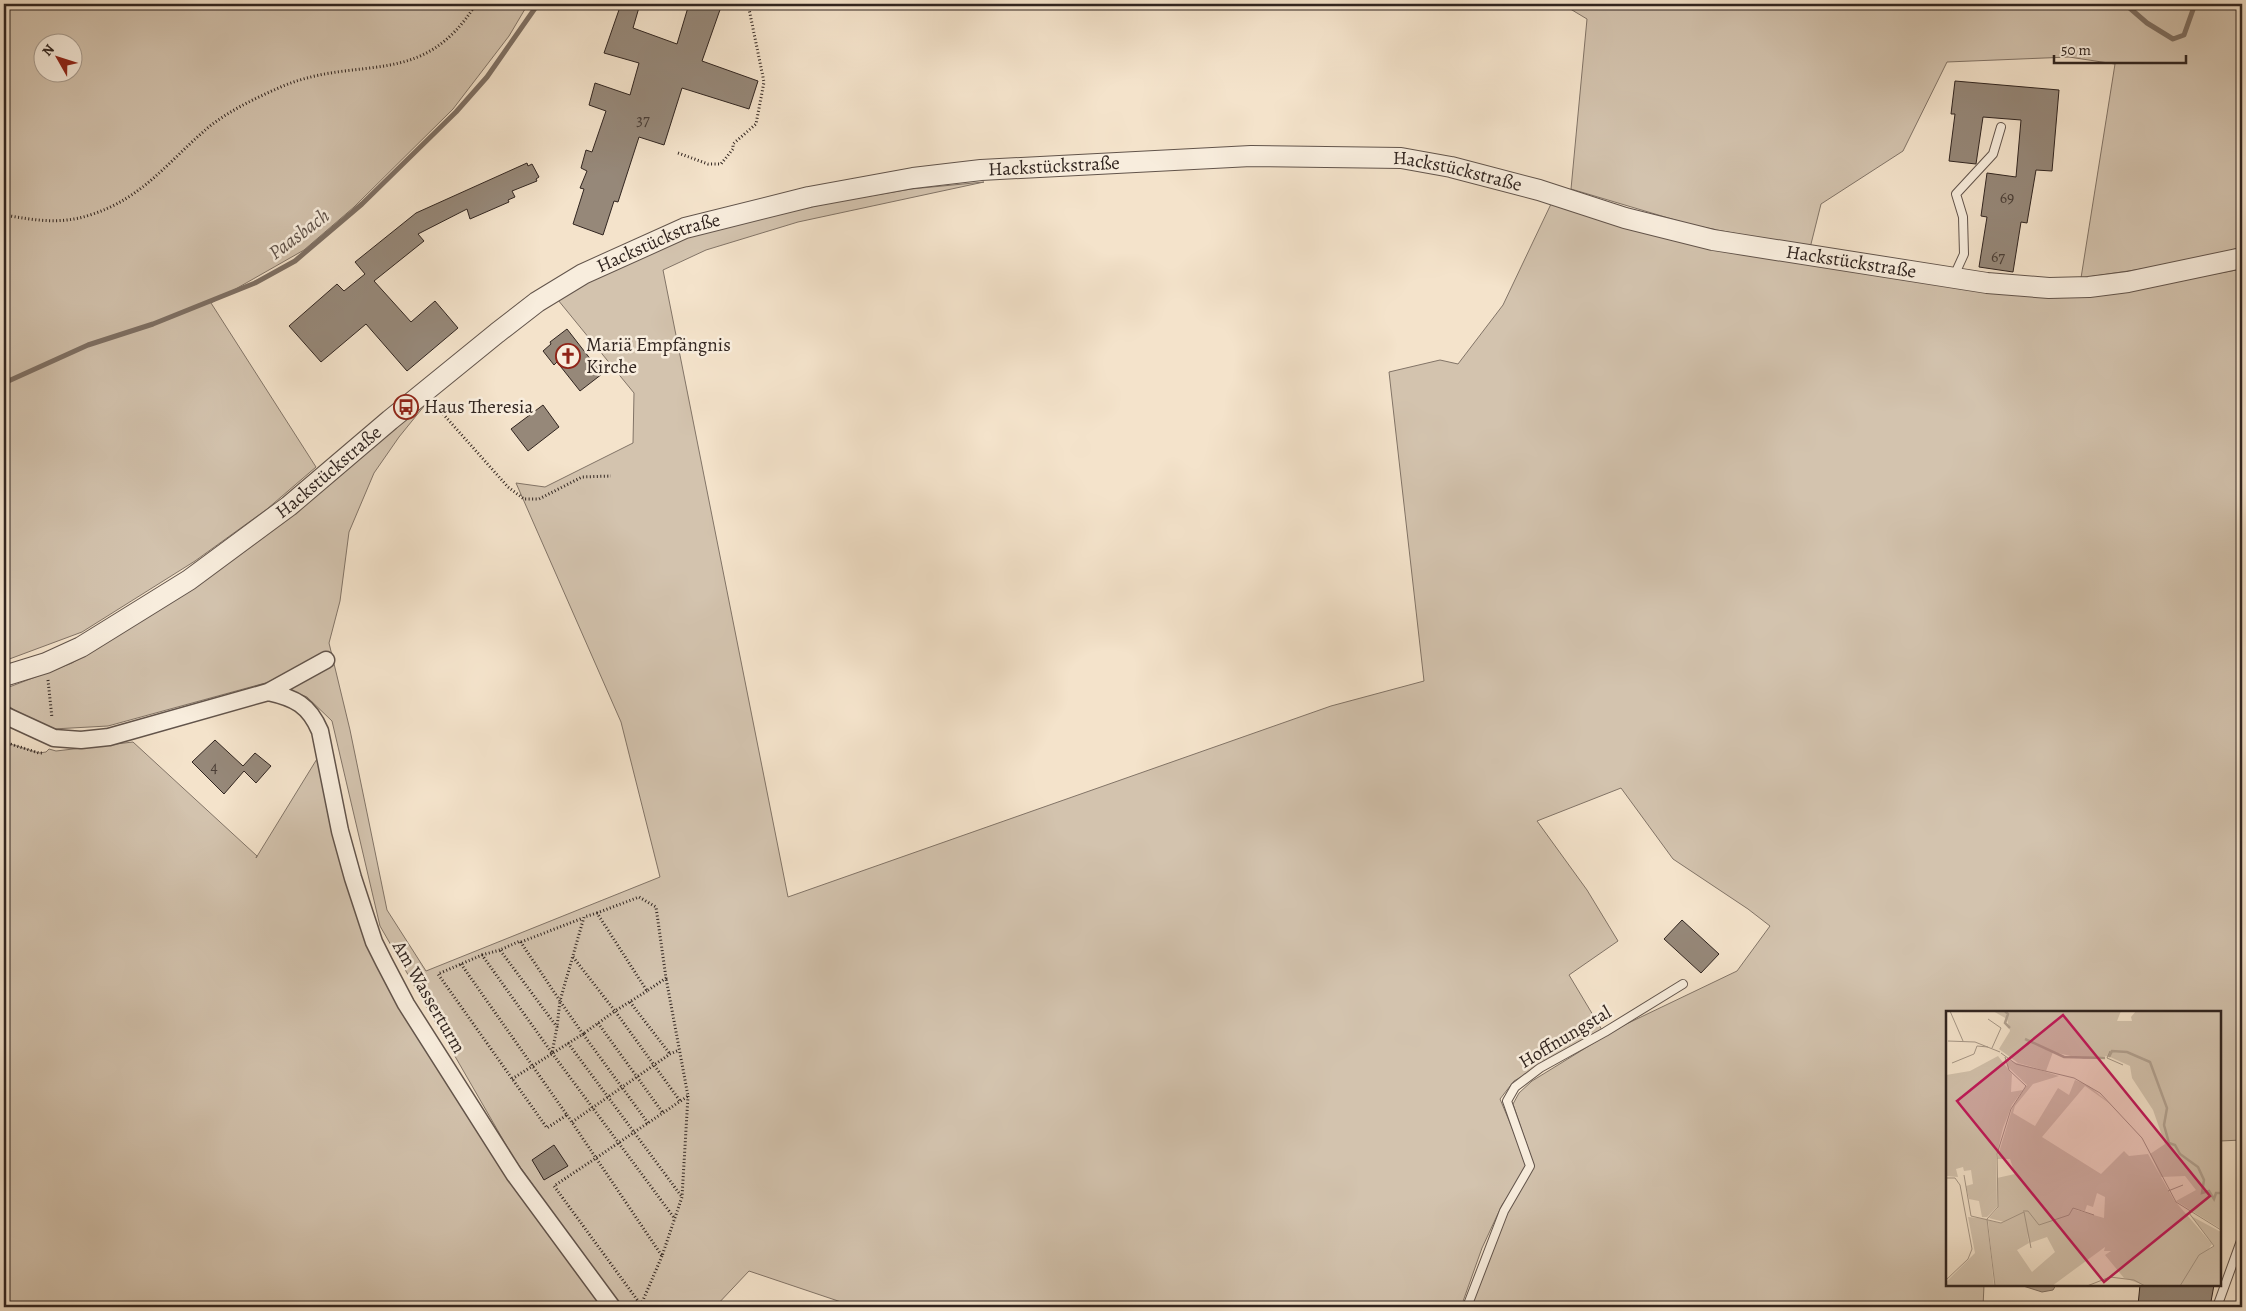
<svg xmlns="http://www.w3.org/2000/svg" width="2246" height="1311" viewBox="0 0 2246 1311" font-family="Alegreya,serif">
	<rect width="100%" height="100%" fill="#f4e3cb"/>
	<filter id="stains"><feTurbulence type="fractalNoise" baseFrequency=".004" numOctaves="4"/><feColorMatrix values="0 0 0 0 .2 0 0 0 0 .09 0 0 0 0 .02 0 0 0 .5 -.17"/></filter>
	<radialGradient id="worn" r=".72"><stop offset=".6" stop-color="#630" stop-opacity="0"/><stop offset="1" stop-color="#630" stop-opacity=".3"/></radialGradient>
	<path fill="#d3c3ae" stroke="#827467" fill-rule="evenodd" d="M4 4H528L509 36 453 109 354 207 304 250 211 303 316 467 267 509 195 561 82 632 4 661ZM42 42H72V72H42Z
		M1562 4H2242V246L2209 259 2081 278 2115 64 2069 57 1947 62 1903 151 1821 204 1810 248 1692 225 1571 189 1587 19Z
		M984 182 798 222 706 250 663 270 788 897 1331 706 1424 681 1389 372 1440 360 1458 364 1503 305 1551 204 1803 263 2147 286 2242 269V1140L2220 1141V1012H1947V1285H1984L1983 1307H1471L1507 1213 1534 1166 1513 1104 1519 1093 1532 1081 1618 1028 1737 971 1770 926 1748 909 1673 859 1621 788 1537 821 1587 890 1618 941 1569 975 1602 1030 1514 1081 1500 1099 1528 1166 1502 1205 1482 1248 1461 1307H856L749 1271 715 1307H620L513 1157 380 926 332 721 307 697 269 682 108 726 53 729 28 719 4 703V689L72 663 151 615 245 551 307 504 429 400 399 437 374 473 349 532 340 601 329 643 350 730 387 910 426 971 660 877 621 722 516 483 545 487 633 443 634 393 558 300 586 280 689 234 834 202 911 189Z
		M4 742 39 753 46 752 49 749 56 751 133 742 257 856 256 858 320 754 363 933 480 1135 602 1307H4Z"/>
	<path fill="#b2a291" stroke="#7e7064" d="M2020 1285H2056L2053 1290 2042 1292Z"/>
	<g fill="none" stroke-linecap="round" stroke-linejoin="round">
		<path stroke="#7e7064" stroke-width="5" d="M2125 4 2147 23 2173 39 2184 35 2195 4
			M4 383 88 345 153 324 255 283 295 261 362 204 456 112 487 77 538 4"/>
	</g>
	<path fill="#968879" stroke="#312520" d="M621 4H640L633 28 677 44 689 4H722L702 61 758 81 749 109 682 88 664 145 639 137 618 202 614 201 603 235 573 224 584 189 580 188 587 171 581 168 586 150 592 152 606 111 589 105 595 83 630 95 639 63 604 53Z
		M1955 81 2059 90 2052 171 2036 170 2027 223 2021 222 2013 272 1979 267 1987 217 1981 216 1987 173 2016 177 2021 120 1983 117 1976 164 1949 161 1955 114H1951Z
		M527 163 528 166 532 164 539 177 536 179 537 181 512 191 515 197 508 200 509 202 470 219 467 209 418 234 424 241 374 281 411 322 435 301 458 328 407 371 366 324 321 362 289 326 337 284 344 291 365 274 355 262 416 213Z
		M567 329 602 374 580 391 557 362 554 365 543 351 551 344 550 342Z
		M543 405 559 427 528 451 511 429Z
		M215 740 243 766 255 753 271 766 256 783 244 771 224 794 192 762Z
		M1682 920 1719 954 1701 973 1664 939Z
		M554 1145 568 1166 544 1180 532 1160Z
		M2140 1285H2214L2210 1307H2148L2138 1305Z"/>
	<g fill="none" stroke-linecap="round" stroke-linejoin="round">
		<defs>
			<path id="service" d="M1954 276 1964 254 1963 217 1956 194 1993 154 2001 127
				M1467 1307 1504 1211 1530 1166 1507 1101 1515 1087 1540 1068 1605 1032 1683 984
				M2217 1307 2242 1238"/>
			<path id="minor" d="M268 692 326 660
				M4 715 54 738 81 740 109 737 268 692C295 698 309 705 320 731L340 831 353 878 374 942 384 962 406 1004 514 1174 612 1307"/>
			<g id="tertiary">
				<path id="s1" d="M4 676 46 663 81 647 189 580 289 506 390 420 497 333 537 302 583 274 685 228 809 197 913 178 981 170 1251 156 1401 158 1451 167 1539 190 1625 218 1713 240 1987 283 2049 288 2089 287 2128 282 2242 258"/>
			</g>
		</defs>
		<use href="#service" stroke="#62544b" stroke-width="10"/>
		<use href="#minor" stroke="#62544b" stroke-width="19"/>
		<use href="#tertiary" stroke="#62544b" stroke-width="22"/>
		<path stroke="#312520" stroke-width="3" stroke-dasharray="1 2.5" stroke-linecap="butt" d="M678 153 708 164H721L733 149V144L756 124 764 82 748 4
			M4 215C35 220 59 225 90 215 144 198 169 160 210 126 232 109 258 97 283 86 361 54 422 90 476 4
			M436 406 508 487 524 499H539L582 477 611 476
			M48 680 52 718
			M4 742 39 753H44
			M521 942 583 918
			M482 955 500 950
			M573 957 615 1011 583 1034 648 1123
			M461 964 567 1115 547 1128 438 974 482 955 552 1053 557 1027 500 950 520 941 560 1001 584 917 597 913 647 991 666 978 656 907 639 897 597 913
			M647 991 615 1011 680 1101
			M630 1002 670 1054
			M598 1023 663 1113
			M568 1043 682 1197
			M552 1053 675 1219
			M512 1079 583 1034 560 1001 557 1027
			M567 1115 596 1158 688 1096 666 978
			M572 1122 670 1054 679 1050
			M662 1256 641 1305 554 1186 596 1158 662 1256 682 1197 688 1096"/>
		<use href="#service" stroke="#f8eddd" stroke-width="8"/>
		<use href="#minor" stroke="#f8eddd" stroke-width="16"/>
		<use href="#tertiary" stroke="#f8eddd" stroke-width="20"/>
	</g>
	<defs>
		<symbol id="church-ring" viewBox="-11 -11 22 22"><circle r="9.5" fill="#f8eddd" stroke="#8f2418" stroke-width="1.5"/><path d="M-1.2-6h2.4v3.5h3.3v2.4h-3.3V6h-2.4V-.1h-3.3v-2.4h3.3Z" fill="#8f2418"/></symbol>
		<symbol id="bus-ring" viewBox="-11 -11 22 22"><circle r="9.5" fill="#f8eddd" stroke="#8f2418" stroke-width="1.5"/><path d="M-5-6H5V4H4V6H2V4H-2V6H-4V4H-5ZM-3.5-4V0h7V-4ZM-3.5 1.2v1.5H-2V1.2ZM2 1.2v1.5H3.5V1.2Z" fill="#8f2418"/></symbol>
	</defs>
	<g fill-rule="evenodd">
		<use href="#church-ring" x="554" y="342" width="28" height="28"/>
		<use href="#bus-ring" x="392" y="393" width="28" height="28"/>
	</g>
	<g text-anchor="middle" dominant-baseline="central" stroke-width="5" stroke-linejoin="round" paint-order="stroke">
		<g font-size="16" fill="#4a3e36">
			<text x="643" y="120">37</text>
			<text x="2007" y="198">69</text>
			<text x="1998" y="257">67</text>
			<text x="214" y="767">4</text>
		</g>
		<g font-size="19" fill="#312520" stroke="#f8eddd">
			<text stroke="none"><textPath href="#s1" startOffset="1196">Hackstückstraße</textPath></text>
			<text stroke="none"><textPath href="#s1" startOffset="1601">Hackstückstraße</textPath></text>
			<text stroke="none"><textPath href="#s1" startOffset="791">Hackstückstraße</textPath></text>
			<text stroke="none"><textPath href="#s1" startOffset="2006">Hackstückstraße</textPath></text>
			<text stroke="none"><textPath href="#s1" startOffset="386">Hackstückstraße</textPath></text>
			<text transform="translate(429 997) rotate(60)">Am Wasserturm</text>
			<text transform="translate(1565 1037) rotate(-31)">Hoffnungstal</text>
		</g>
		<g font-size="19" fill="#312520" stroke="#f8eddd" text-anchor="start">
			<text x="586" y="345">Mariä Empfängnis<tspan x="586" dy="22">Kirche</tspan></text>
			<text x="424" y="407">Haus Theresia</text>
		</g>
		<g font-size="20" font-style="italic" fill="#5e5148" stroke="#f8eddd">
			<text transform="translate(299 234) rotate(-37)">Paasbach</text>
		</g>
	</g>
	<g transform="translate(1946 1011)">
		<rect width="275" height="275" fill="#f4e3cb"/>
		<path d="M47 0H175L171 10H186L185 6 190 0H275V218L230 190 250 179 239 165 215 166 204 143 219 133 207 99 186 67 184 55 162 45 138 48 107 41 100 60 72 52 53 38 64 20 61 8ZM52 45 66 63 65 81 77 79 66 94 57 117 50 146 51 196 41 206H36L33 190 23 188 20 175 27 173 25 159 18 160 17 156 10 158 12 166 0 165V64L24 60ZM61 49 113 65 87 73 69 95 67 102 89 115 112 77 123 84 129 69 143 75 167 95 139 75 96 126 155 163 178 140 183 145 202 143 228 189 266 233 262 239 268 235 245 205 275 221V275H200L178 267 159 244 165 240H158L159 236 106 275H49L42 209 54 212 58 211 43 207 52 197 51 167 69 163 64 148H51L67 95 81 74 62 56ZM151 182 159 186 158 207 127 198 139 200 141 194 147 196ZM81 222 84 232 101 226 109 241 86 261 71 239 83 232ZM22 206 41 208 48 275H0V271L29 242Z" fill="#d3c3ae" fill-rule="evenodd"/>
		<path fill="none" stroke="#b2a291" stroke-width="2.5" d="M59 0 62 3 59 12 64 17M79 28 118 46 159 47M163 46 166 40 181 41 204 51 221 97 218 114 223 132 229 134 234 143 252 156 258 169 256 182 263 180 268 188 270 182H275"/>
		<path fill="none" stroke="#a69787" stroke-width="1" d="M4 0 17 30M42 8 55 17 46 37M2 30 29 31 54 41M164 40 161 47 177 54M55 42 70 53 128 67 154 82 196 127 230 191 275 219M6 52 28 43 31 35 42 36M18 164 25 205 55 212 78 201 85 237M0 167H9L14 174 26 238 22 248 0 269M222 180 237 174M77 200H82L93 214 123 204 127 197 148 204M49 275 41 208 52 196 51 143 65 98 80 75 63 59 59 46M141 275 164 266 188 269 199 275M234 275 253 244 268 235 243 202"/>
		<path fill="#c2185b" fill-opacity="0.15" stroke="#c2185b" stroke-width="2.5" d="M117 4 264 185 158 271 11 90Z"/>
		<rect width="275" height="275" fill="none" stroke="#312520" stroke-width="2.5"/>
	</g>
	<rect width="2246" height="1311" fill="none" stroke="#f4e3cb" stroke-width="20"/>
	<rect x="5" y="5" width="2236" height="1301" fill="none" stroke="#312520" stroke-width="2.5"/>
	<rect x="10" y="10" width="2226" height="1291" fill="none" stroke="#312520"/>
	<g transform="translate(58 58) rotate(309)"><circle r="24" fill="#f8eddd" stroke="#a89d91"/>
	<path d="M0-4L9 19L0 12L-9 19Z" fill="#8f2418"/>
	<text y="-8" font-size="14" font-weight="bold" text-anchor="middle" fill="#312520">N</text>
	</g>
	<path d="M2054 55v8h132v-8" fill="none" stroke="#312520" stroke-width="2.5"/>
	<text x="2061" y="55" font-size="15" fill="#312520" stroke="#f8eddd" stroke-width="4" paint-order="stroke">50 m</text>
	<rect width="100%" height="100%" filter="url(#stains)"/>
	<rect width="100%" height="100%" fill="url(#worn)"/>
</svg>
